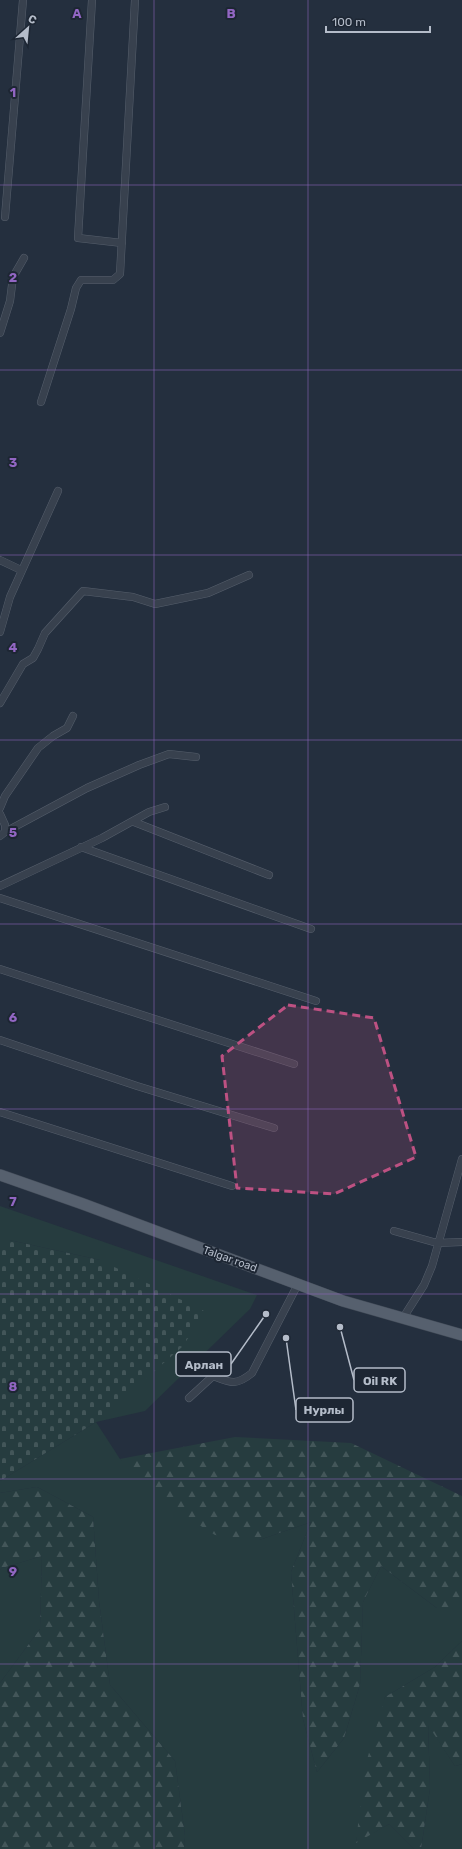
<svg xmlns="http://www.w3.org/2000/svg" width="462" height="1849" viewBox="0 0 462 1849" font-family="Rubik,sans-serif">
	<defs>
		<pattern id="forest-firs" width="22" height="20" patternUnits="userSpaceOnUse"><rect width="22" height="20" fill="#263c3f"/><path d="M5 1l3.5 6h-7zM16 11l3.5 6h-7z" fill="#435659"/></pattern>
		<pattern id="cemetery-stones" width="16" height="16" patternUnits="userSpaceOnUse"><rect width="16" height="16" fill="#263c3f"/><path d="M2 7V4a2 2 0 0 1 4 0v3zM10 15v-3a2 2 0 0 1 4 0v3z" fill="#435659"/></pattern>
	</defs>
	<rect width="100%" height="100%" fill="#242f3e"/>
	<path fill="#263c3f" d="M0 1206 257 1295 250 1309 145 1411 96 1422 120 1459 259 1540 311 1522 291 1572 303 1719 317 1772 344 1738 360 1684 363 1602 381 1566 437 1608H462V1641L435 1667 385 1697 356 1842 389 1824 414 1849H184L185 1836 175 1761 110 1685 99 1601 93 1517 37 1487 0 1493V1481L96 1422 100 1260 9 1240H0Z
		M42 1556 40 1629 0 1683V1570L2 1568Z
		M428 1724 455 1766 462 1764V1849H421L430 1788Z"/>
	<path fill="url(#forest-firs)" d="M235 1437 351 1443 462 1496V1608H437L381 1566 363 1602 360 1684 344 1738 317 1772 303 1719 291 1572 311 1522 259 1540 215 1535 171 1507 120 1459Z
		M37 1487 93 1517 99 1601 110 1685 175 1761 185 1836 184 1849H0V1683L40 1629 42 1556 2 1568 0 1570V1493Z
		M462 1641V1764L455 1766 428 1725 430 1788 421 1849H414L389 1824 356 1843 364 1770 385 1697 435 1667Z"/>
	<path fill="url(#cemetery-stones)" d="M0 1240H9L100 1260 206 1312 182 1347 96 1422 0 1481Z"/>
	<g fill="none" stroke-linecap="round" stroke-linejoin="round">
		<defs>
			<path id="street" d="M92 0 78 238 122 243
				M5 217 23 0
				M0 333 10 301 13 277 24 258
				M41 402 71 309 76 288 81 280H113L120 274 135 0
				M0 560 21 570
				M0 632 10 597 58 491
				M0 703 23 664 33 658 38 649 45 633 83 591 133 597 155 604 208 593 249 575
				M0 808 5 796 38 748 53 736 67 728 73 716
				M0 814 5 825V832L0 836
				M134 822 269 875
				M5 832 87 788 139 765 169 754 196 757
				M81 847 311 929
				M0 886 102 838 149 812 165 807
				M0 898 316 1001
				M0 969 294 1064
				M0 1040 137 1086 274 1128
				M0 1112 232 1186
				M394 1231 437 1243 462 1242
				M403 1318 424 1285 432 1266 462 1159
				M189 1398 213 1376C231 1383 236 1386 252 1373L298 1284"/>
			<path id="primary" d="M0 1175 83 1204 343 1301 462 1335"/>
		</defs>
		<use href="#street" stroke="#565f6c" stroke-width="8"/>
		<use href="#primary" stroke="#414a57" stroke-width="12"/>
		<use href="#street" stroke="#38414e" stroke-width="7"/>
		<use href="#primary" stroke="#56606e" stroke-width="11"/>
	</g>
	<path fill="#bd5182" fill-opacity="0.2" stroke="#bd5182" stroke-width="3" stroke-dasharray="8 5" stroke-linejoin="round" d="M288 1005 374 1018 416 1157 334 1194 237 1188 222 1056Z"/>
	<path fill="none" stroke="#9266c3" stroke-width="1" stroke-opacity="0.55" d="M154 0V1849M308 0V1849M0 185H462M0 370H462M0 555H462M0 740H462M0 924H462M0 1109H462M0 1294H462M0 1479H462M0 1664H462"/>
	<g text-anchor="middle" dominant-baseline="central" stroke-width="4" stroke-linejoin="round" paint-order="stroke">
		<g font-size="11" fill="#b4bcc9" stroke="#1d2633">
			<text transform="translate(230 1259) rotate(20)">Talgar road</text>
		</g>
	</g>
	<g font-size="13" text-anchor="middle" font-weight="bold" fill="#9266c3" stroke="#1d2633" stroke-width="4" stroke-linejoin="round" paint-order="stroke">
		<text x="77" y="18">A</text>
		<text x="231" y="18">B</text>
		<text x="13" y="97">1</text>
		<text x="13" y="282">2</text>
		<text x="13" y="467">3</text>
		<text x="13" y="652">4</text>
		<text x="13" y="837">5</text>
		<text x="13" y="1022">6</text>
		<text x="13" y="1206">7</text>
		<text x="13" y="1391">8</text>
		<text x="13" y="1576">9</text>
	</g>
	<path fill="none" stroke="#b4bcc9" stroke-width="1.5" d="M266 1314L231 1364M340 1327L354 1380M286 1338L296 1410"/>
	<g fill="#b4bcc9" stroke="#1d2633" stroke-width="1.5">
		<circle cx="266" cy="1314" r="4"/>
		<circle cx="340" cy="1327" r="4"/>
		<circle cx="286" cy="1338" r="4"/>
	</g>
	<g fill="#1d2633" stroke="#b4bcc9" stroke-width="1.5">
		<rect x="176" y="1352" width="55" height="24" rx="4"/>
		<rect x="354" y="1368" width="51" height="24" rx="4"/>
		<rect x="296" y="1398" width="57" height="24" rx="4"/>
	</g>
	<g font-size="12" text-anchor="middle" font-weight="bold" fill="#b4bcc9">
		<text x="204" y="1369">Арлан</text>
		<text x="380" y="1385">Oil RK</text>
		<text x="324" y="1414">Нурлы</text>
	</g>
	<g transform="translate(28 28) rotate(27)" stroke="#1d2633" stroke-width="3" paint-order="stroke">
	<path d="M0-3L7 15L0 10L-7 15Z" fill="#b4bcc9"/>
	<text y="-6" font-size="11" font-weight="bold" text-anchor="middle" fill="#b4bcc9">С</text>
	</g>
	<path d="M326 26v6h104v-6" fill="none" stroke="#b4bcc9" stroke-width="2"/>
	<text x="332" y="26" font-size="12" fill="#b4bcc9" stroke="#1d2633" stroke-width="3" paint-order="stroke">100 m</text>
</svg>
